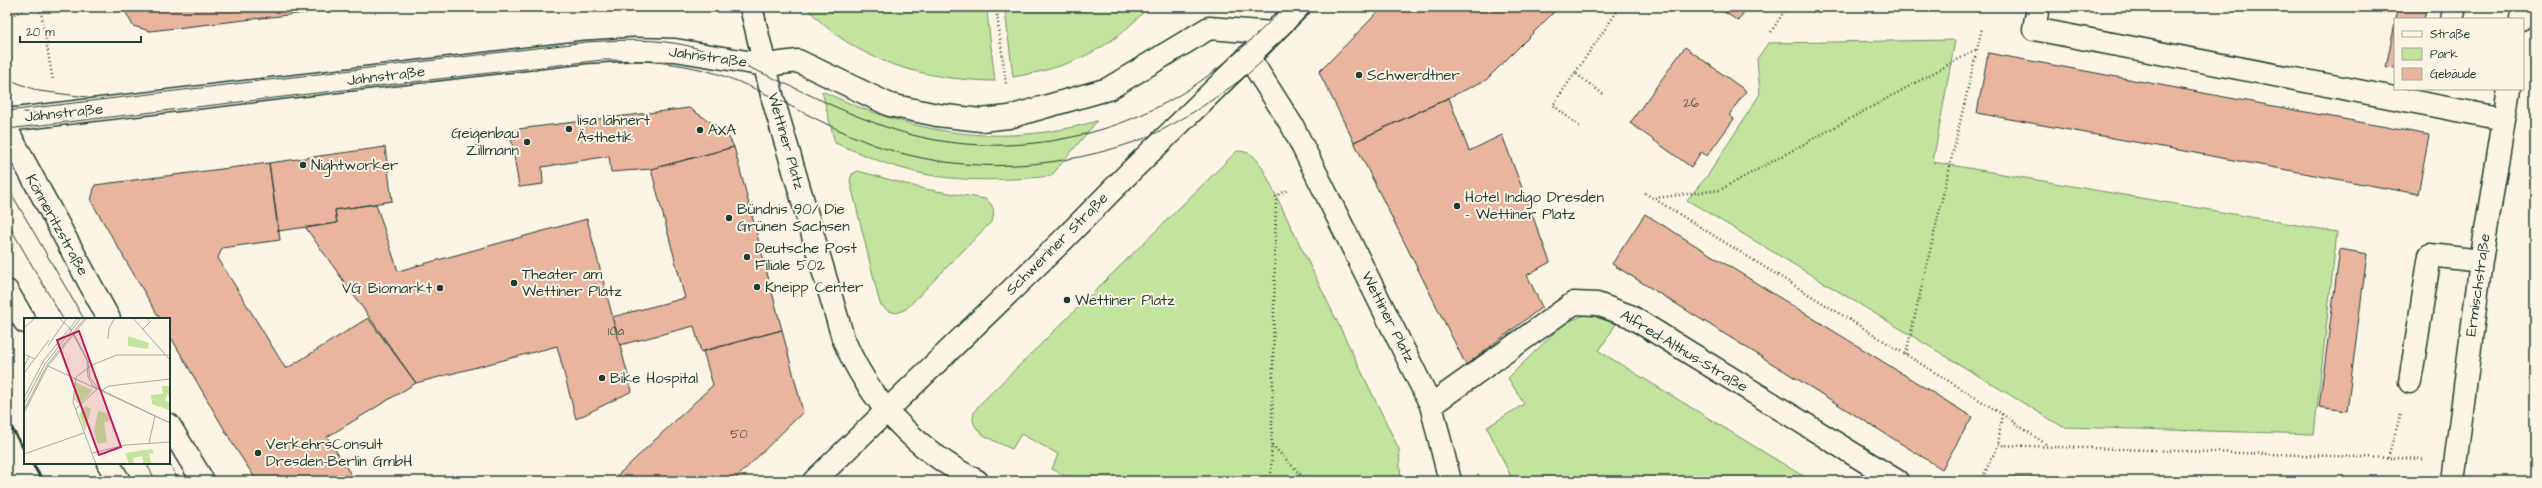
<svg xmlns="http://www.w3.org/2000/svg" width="2542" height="488" viewBox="0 0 2542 488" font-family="'Architects Daughter',sans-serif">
	<rect width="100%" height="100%" fill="#fcf5e5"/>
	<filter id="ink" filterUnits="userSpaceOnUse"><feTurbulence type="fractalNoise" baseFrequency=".025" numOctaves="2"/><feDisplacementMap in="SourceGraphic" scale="8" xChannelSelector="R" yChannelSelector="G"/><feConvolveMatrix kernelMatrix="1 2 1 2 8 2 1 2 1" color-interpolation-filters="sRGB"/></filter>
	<g filter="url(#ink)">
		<path fill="#c3e49d" stroke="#719068" d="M806 7H926L951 12H987L995 81C924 80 855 62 806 7Z
			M1017 7H1148C1111 50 1068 68 1013 77L1005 10Z
			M1955 40 1933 162 2337 232 2314 434 2063 427 1687 200 1708 175 1760 94 1757 59 1768 43Z
			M822 91C913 134 999 149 1097 121L1051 176C1002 181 951 183 904 169 881 163 858 152 835 143Z
			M1237 151C1255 151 1260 163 1267 177L1399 449 1401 481H1074L1052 469 1058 454 1021 434 1012 449C995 441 960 430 978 406Z
			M858 171 924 189 986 199C994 206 995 211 992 221L906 309 897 313 888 311 880 304 850 181 852 174Z
			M1587 314 1616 324 1599 351 1811 481H1513L1487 427 1524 404 1508 378 1563 324Z"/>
		<path fill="#eab59e" stroke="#1f3d34" d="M123 7H357L150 31 133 26Z
			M1383 7H1559L1486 80 1354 142 1319 72Z
			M1717 7H1747L1738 21Z
			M2398 7H2427L2424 19H2396Z
			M2395 23V68L2386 67Z
			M1685 47 1746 91 1729 115 1734 119 1707 156 1701 152 1691 167 1630 123Z
			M1988 53 2429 135 2418 194 1977 113Z
			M1449 98 1469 151 1502 135 1550 262 1527 275 1542 307 1466 365 1354 142Z
			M689 108 726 132 734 147 651 169 611 172 609 156 542 167 543 184 519 187 510 130Z
			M385 147 392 201 335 210 337 223 278 231 269 163Z
			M734 147 782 330 701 352 694 326 620 345 612 317 685 298 651 169Z
			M269 163 280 240 222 248 218 258 286 369 368 318 416 383 327 437 355 481H257L234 446 169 334V319H160L91 201 95 185Z
			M376 204 398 271 587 219 632 391 576 419 557 346 416 383 306 228 337 223 335 210Z
			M1645 214 1972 417 1942 469 1612 264Z
			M2340 249 2367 254 2347 411 2319 407Z
			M782 330 803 412 733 481H622L617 476 713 385 703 351Z
			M2535 460V481H2531Z
			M2001 477 2154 481H2001Z"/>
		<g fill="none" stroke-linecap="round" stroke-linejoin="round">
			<defs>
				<path id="minor" d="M751 7 773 99 843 338C869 401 916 450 977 481
					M2038 7 2034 29 2504 119
					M2452 19 2455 7
					M2521 19 2523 7
					M1248 56 1293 127 1431 405 1450 481
					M7 120 585 52 634 49 675 50 765 65 798 61 890 105 937 115 981 120 1009 117 1108 89 1209 28 1273 33
					M2410 382 2430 255 2481 261
					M1431 405 1574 303 1597 304 1630 316 1897 481
					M814 481 1060 243 1131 171 1299 7
					M2453 481 2481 261 2509 89"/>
				<path id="major" d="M7 130 109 319
					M7 291 25 322
					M169 425 203 481
					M108 463 119 481"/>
			</defs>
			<use href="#minor" stroke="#1f3d34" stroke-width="25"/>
			<use href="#major" stroke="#1f3d34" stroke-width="25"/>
			<path stroke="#1f3d34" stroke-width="2.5" stroke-dasharray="1 3" stroke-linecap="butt" d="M40 7 53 81
				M996 7 1006 84
				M7 17 31 7
				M1771 32 1787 7
				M1575 73 1553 105 1580 127
				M1603 94 1575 73 1620 7
				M1645 193 2002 414 1998 445
				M1655 198 1720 190 1977 49
				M1906 354 1982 28
				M2002 414 2047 445
				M1272 445 1305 479
				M2388 457 2401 413
				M1271 481 1276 196 1288 190
				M1981 481 1998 445 2423 459"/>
			<use href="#minor" stroke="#fcf5e5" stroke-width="22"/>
			<use href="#major" stroke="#fcf5e5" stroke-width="22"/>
			<path stroke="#1f3d34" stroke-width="1" d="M7 79 39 91 87 97
				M7 111 587 42C621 40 655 38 689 46 758 65 819 104 886 127 979 160 1091 147 1176 97 1214 75 1254 39 1284 7
				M24 112 72 118
				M7 129 602 60C641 60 680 62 718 74 771 92 819 124 872 144 958 175 1052 171 1137 141 1170 129 1210 102 1239 81 1266 61 1290 31 1314 7
				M7 186 84 319
				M7 222 63 319
				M146 463 156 481
				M169 463 179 481"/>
			<path stroke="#1f3d34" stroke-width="3" d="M7 420 25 451
				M32 463 43 481"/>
		</g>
	</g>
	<g fill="#1f3d34" stroke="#fcf5e5" stroke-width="1.5">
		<circle cx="1359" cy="75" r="4"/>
		<circle cx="569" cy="129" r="4"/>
		<circle cx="700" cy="130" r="4"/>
		<circle cx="527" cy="142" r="4"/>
		<circle cx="303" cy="165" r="4"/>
		<circle cx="1457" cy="206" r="4"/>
		<circle cx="729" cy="218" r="4"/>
		<circle cx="747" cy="257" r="4"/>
		<circle cx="514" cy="283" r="4"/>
		<circle cx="757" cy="287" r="4"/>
		<circle cx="440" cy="288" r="4"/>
		<circle cx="1067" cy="300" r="4"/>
		<circle cx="602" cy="378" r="4"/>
		<circle cx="258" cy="453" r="4"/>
	</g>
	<g text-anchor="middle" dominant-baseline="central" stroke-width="4" stroke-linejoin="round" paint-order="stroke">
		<g font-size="13" fill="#525b4e">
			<text x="1691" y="103">26</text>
			<text x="616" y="331">10a</text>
			<text x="739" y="434">50</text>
		</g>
		<g font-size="15" fill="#1f3d34" stroke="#fcf5e5">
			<text transform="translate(708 57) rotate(8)">Jahnstraße</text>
			<text transform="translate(386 76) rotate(-7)">Jahnstraße</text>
			<text transform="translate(64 113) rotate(-6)">Jahnstraße</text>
			<text transform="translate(786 141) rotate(74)">Wettiner Platz</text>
			<text transform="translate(57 225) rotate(61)">Könneritzstraße</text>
			<text transform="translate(1057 244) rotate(-45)">Schweriner Straße</text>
			<text transform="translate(2478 285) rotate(-82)">Ermischstraße</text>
			<text transform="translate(1388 317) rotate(63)">Wettiner Platz</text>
			<text transform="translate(1684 351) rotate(31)">Alfred-Althus-Straße</text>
		</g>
		<g font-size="15" fill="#1f3d34" stroke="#fcf5e5" text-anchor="start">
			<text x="1367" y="75">Schwerdtner</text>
			<text x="577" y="120">lisa lähnert<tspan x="577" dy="17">Ästhetik</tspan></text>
			<text x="708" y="130">AXA</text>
			<text x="519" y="133" text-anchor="end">Geigenbau<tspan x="519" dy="17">Zillmann</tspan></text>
			<text x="311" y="165">Nightworker</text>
			<text x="1465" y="197">Hotel Indigo Dresden<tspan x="1465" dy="17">- Wettiner Platz</tspan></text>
			<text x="737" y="209">Bündnis 90/ Die<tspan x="737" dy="17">Grünen Sachsen</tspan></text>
			<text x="755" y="248">Deutsche Post<tspan x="755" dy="17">Filiale 502</tspan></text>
			<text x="522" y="274">Theater am<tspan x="522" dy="17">Wettiner Platz</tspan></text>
			<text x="765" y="287">Kneipp Center</text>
			<text x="432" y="288" text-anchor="end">VG Biomarkt</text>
			<text x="1075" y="300">Wettiner Platz</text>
			<text x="610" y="378">Bike Hospital</text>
			<text x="266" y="444">VerkehrsConsult<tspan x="266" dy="17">Dresden-Berlin GmbH</tspan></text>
		</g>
	</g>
	<g transform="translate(24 318)">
		<rect width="146" height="146" fill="#fcf5e5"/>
		<path d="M104 18 125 25 124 31 104 28ZM52 65 69 72 57 85H53L50 81ZM138 68H146V80L144 76 141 82 146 85 145 92 128 86 127 77 139 76ZM61 88 67 91 61 113 55 96ZM74 93 83 95 86 103 80 104 83 124 74 126 70 114ZM128 131 130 135 125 136 127 145 120 146 118 138 109 140 110 146H105L101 135Z" fill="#c3e49d"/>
		<path fill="none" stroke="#a4ab9e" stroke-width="1" d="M35 0 48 12M109 0 146 42M45 9 63 42 64 59 69 68 146 105M0 10 11 0M119 11 126 4 123 0M50 16 64 43 66 60 75 71M84 21 85 10 91 0M24 28 43 0M0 36 11 41M24 48 146 105M0 49 5 38M0 55 25 22M77 73 85 68 146 61M0 80 20 42 54 0M0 86 21 46 57 0M52 91 73 71M0 92 23 47 61 0M0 95 24 48 63 0M125 125 131 98M68 135 102 127 146 124M0 136 60 115M72 146 49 84 52 59 68 47 93 37H146"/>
		<path fill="#c2185b" fill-opacity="0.15" stroke="#c2185b" stroke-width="2" d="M55 13 97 129 75 137 33 22Z"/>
		<rect width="146" height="146" fill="none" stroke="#1f3d34" stroke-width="2"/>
	</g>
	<rect width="2542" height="488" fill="none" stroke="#fcf5e5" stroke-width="24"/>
	<rect x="12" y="12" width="2518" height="464" fill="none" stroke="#1f3d34" stroke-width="1.5" filter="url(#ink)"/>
	<rect x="2394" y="18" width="130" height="72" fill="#fcf5e5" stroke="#a4ab9e"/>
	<rect x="2402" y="31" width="20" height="6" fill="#fcf5e5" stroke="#a4ab9e"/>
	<text x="2430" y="38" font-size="12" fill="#1f3d34">Straße</text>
	<rect x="2402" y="48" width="20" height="12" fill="#c3e49d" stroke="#a4ab9e"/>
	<text x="2430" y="58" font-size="12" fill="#1f3d34">Park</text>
	<rect x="2402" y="68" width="20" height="12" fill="#eab59e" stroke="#a4ab9e"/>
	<text x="2430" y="78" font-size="12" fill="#1f3d34">Gebäude</text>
	<path d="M20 36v6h121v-6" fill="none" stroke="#1f3d34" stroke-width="2"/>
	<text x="26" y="36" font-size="12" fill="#1f3d34" stroke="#fcf5e5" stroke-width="3" paint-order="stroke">20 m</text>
</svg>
